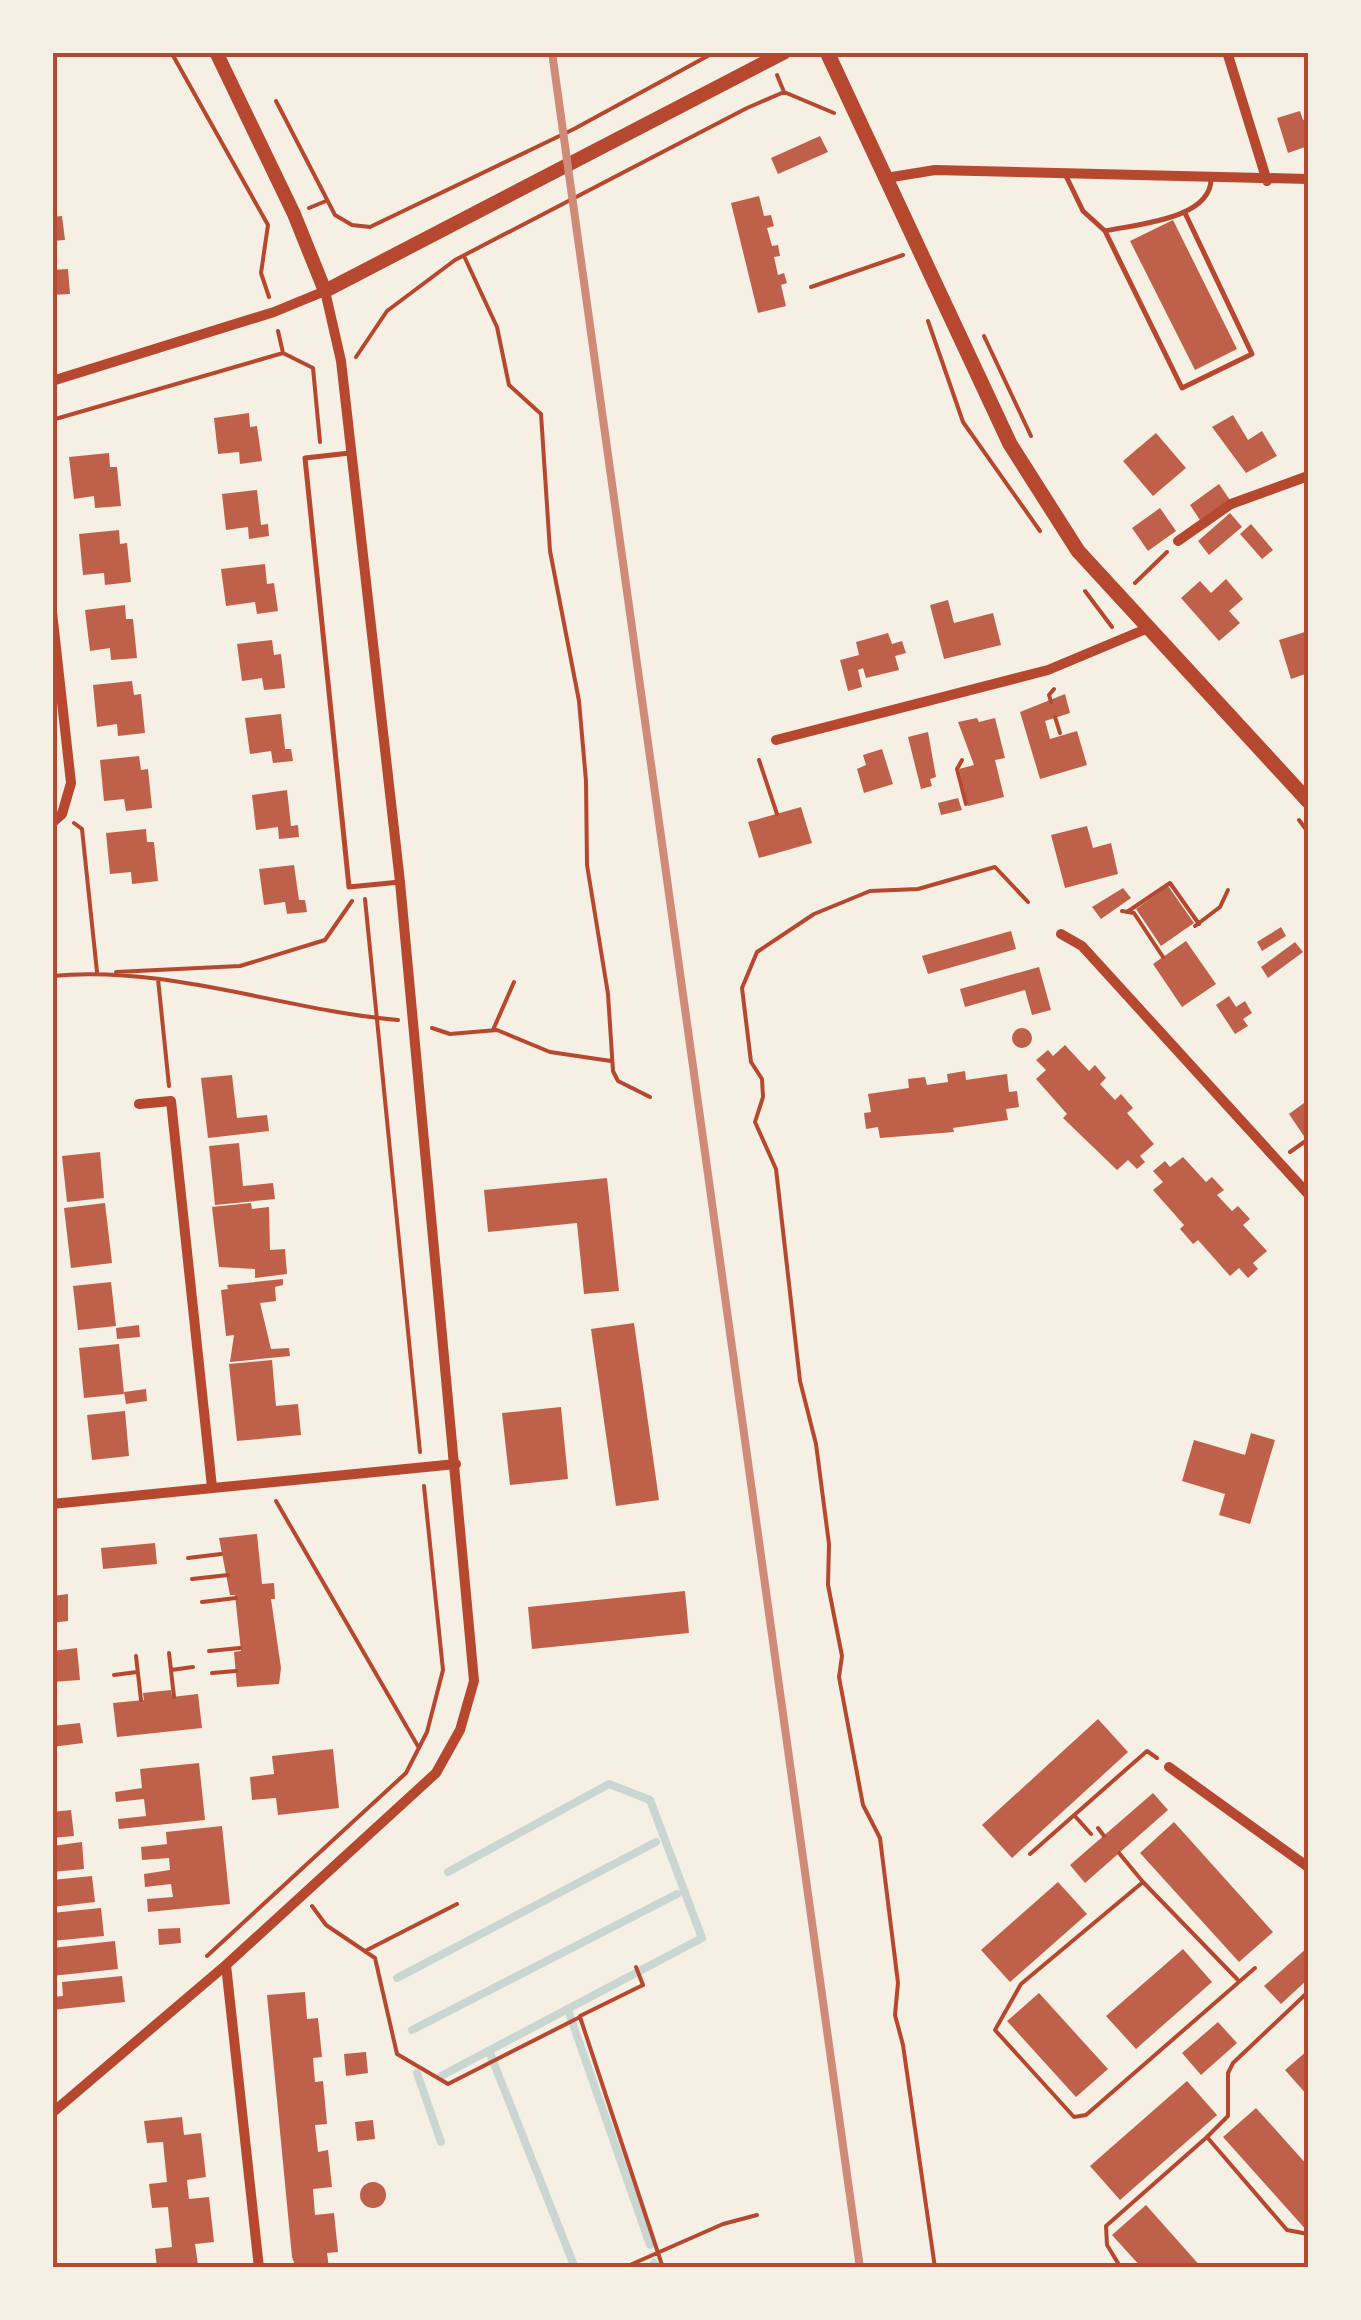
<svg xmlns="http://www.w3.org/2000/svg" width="1361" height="2320" viewBox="0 0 1361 2320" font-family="Barlow,sans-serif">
	<rect width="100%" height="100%" fill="#f6efe4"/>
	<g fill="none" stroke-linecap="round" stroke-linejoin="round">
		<path stroke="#c9d6d2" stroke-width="8" d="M397 1978 656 1842
			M568 2010 650 2245
			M412 2030 677 1894
			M489 2051 575 2268
			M417 2073 441 2142
			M441 2076 702 1938 650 1800 609 1784 448 1872
			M654 2263 656 2268"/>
	</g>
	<path fill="#bf614a" d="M1300 111 1303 120 1308 118V146L1288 153 1277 118Z
		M820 136 828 152 778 174 771 158Z
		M759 196 764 216 771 215 774 226 767 228 772 246 778 245 780 256 774 257 778 275 784 273 787 283 781 285 786 306 758 313 731 203Z
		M62 216 65 240 52 241V217Z
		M1173 220 1237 349 1195 370 1130 241Z
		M68 269 70 294 52 295V270Z
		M249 413 250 427 257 426 262 461 240 464 239 452 218 454 214 418Z
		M1233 415 1248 440 1262 431 1277 456 1246 473 1212 427Z
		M1156 433 1186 468 1153 496 1123 461Z
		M109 453 110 467H117L121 506 95 508 94 496 74 499 69 457Z
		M1219 484 1230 500 1200 520 1190 505Z
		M257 490 261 525 268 524 269 536 249 539 248 527 226 530 222 494Z
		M1160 508 1176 531 1148 551 1132 528Z
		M1230 513 1242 527 1209 555 1198 541Z
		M1251 524 1273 550 1262 559 1240 534Z
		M119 530 120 544 127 543 131 582 105 585 104 573 83 575 79 534Z
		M265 564 267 584 274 583 278 611 257 614 255 602 226 606 221 569Z
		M1226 579 1243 599 1229 611 1240 623 1219 641 1181 598 1200 581 1211 593Z
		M948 600 954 623 993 613 1001 645 944 659 930 605Z
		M125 605 126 619H133L137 658 111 660 110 648 90 651 85 610Z
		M1308 631V673L1291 679 1279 640Z
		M888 633 892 644 902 641 906 653 895 656 899 670 866 678 863 668 858 670 862 687 848 691 840 660 859 655 856 642Z
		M272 640 274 655 281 654 285 688 264 690 262 678 242 681 237 644Z
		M132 681 134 695 141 694 145 733 118 736 117 724 97 727 93 685Z
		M1065 694 1070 713 1045 721 1050 739 1077 731 1087 765 1040 779 1020 712Z
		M281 714 285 749H291L293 761 273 763 271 751 250 754 245 718Z
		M977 718 979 722 995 718 1005 758 995 760 1004 797 968 806 959 769 974 765 958 722Z
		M928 732 936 777 930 779 932 786 921 789 908 737Z
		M882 749 893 784 864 793 857 769 866 765 863 755Z
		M139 756 141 770 148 769 152 808 126 811 124 799 104 801 100 760Z
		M287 790 291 826 298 825 299 837 279 839 278 827 256 830 252 795Z
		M958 798 962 810 941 815 938 803Z
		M801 807 812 843 759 858 748 822Z
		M1087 826 1093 848 1111 843 1118 874 1065 888 1051 835Z
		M146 829 147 842H154L158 881 132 884 131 872 110 874 106 833Z
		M294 865 299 900H305L307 912 287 914 285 902 264 905 259 869Z
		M1168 886 1194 923 1161 946 1136 909Z
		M1123 888 1131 898 1101 919 1092 907Z
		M1281 927 1286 936 1262 951 1257 942Z
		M1011 931 1016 949 928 974 922 956Z
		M1186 941 1216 984 1182 1007 1153 964Z
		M1295 942 1303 952 1268 978 1261 967Z
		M1039 967 1051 1010 1032 1015 1025 990 965 1007 960 989Z
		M1229 996 1236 1007 1245 1001 1252 1013 1243 1019 1248 1026 1235 1034 1216 1005Z
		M1012 1038a10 10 0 1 1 20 0a10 10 0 1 1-20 0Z
		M1065 1045 1089 1071 1095 1065 1106 1078 1100 1084 1115 1100 1121 1094 1133 1108 1127 1113 1154 1144 1140 1156 1145 1162 1137 1169 1128 1160 1117 1170 1063 1118 1067 1114 1036 1079 1046 1070 1036 1060 1048 1050 1053 1056Z
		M965 1071 966 1080 1007 1074 1009 1092 1017 1091 1019 1107 1006 1109 1008 1120 953 1128 954 1132 880 1138 878 1127 866 1129 864 1113 871 1112 868 1094 909 1088 908 1079 925 1077 927 1085 948 1082 947 1074Z
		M232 1075 237 1118 267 1115 269 1131 208 1138 201 1078Z
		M1308 1100V1142L1289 1114Z
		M239 1143 243 1186 273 1183 275 1199 215 1205 209 1146Z
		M100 1152 104 1198 67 1202 62 1156Z
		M1183 1157 1206 1182 1212 1177 1224 1190 1217 1195 1232 1211 1238 1206 1250 1219 1243 1225 1267 1251 1253 1263 1258 1269 1248 1278 1239 1268 1230 1276 1198 1240 1193 1244 1180 1229 1184 1225 1153 1190 1163 1182 1153 1171 1165 1161 1170 1167Z
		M607 1178 619 1291 584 1294 577 1223 488 1232 484 1190Z
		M105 1203 112 1263 71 1268 64 1208Z
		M251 1203 252 1209 269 1207 270 1250 285 1249 287 1274 255 1278V1269L219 1267 212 1207Z
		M283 1279V1285L275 1287 276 1301 260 1303 271 1349 289 1348 290 1356 230 1362 234 1335 226 1336 221 1290 228 1289 227 1285Z
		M111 1282 116 1326 78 1330 73 1286Z
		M634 1323 659 1500 616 1506 591 1329Z
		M139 1325 140 1337 117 1339 116 1328Z
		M119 1344 124 1394 84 1398 79 1348Z
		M272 1360 276 1406 298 1404 301 1435 237 1441 229 1364Z
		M146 1389 147 1401 126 1404 124 1392Z
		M561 1407 568 1479 510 1485 502 1413Z
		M125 1411 129 1456 92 1460 87 1415Z
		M1251 1433 1275 1440 1250 1524 1219 1515 1225 1494 1182 1481 1194 1440 1245 1455Z
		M257 1534 262 1584 274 1583 275 1599H271L281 1668 279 1684 237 1687 234 1652 241 1651 235 1595H230L219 1538Z
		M155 1543 157 1564 103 1569 101 1548Z
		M685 1591 689 1633 532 1649 528 1607Z
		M68 1594V1621L52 1623V1596Z
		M77 1648 80 1680 52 1682V1651Z
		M171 1690 172 1697 198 1694 202 1728 117 1737 113 1703 144 1700 143 1693Z
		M1098 1719 1128 1752 1012 1858 982 1825Z
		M80 1723 83 1743 52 1747V1726Z
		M333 1749 339 1808 278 1815 276 1798 252 1800 250 1777 274 1774 272 1756Z
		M199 1763 205 1820 119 1829 118 1819 146 1816 144 1799 116 1802 115 1792 142 1788 140 1769Z
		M1153 1793 1168 1810 1085 1883 1070 1865Z
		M71 1810 74 1836 52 1838V1812Z
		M1174 1822 1273 1932 1239 1962 1140 1853Z
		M222 1826 230 1904 148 1912 147 1899 173 1897 171 1884 145 1887 144 1874 170 1870 169 1858 142 1860 141 1847 167 1844 166 1832Z
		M82 1842 84 1869 52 1872V1846Z
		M92 1876 95 1902 52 1907V1880Z
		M1058 1882 1087 1914 1010 1982 981 1950Z
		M101 1908 104 1936 52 1941V1913Z
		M180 1928 181 1943 159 1945 158 1929Z
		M115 1941 118 1969 52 1976V1948Z
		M1308 1947V1979L1281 2004 1264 1986Z
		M1183 1949 1212 1982 1136 2049 1106 2016Z
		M122 1976 125 2002 52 2010V1997L63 1996 62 1982Z
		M305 1992 307 2019 318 2018 322 2057 313 2058 315 2082 323 2081 327 2124 315 2125 318 2152 328 2150 332 2187 313 2189 315 2215 334 2213 338 2252 327 2253 329 2268H296L292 2257 267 1995Z
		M1039 1993 1108 2069 1076 2097 1007 2021Z
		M1218 2022 1237 2043 1201 2075 1182 2053Z
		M1308 2050V2096L1285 2070Z
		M366 2052 368 2073 346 2076 344 2054Z
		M1187 2081 1217 2115 1120 2200 1090 2166Z
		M1256 2108 1308 2166V2232L1223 2137Z
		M182 2117 184 2135 201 2133 206 2177 187 2180 189 2199 209 2197 214 2242 195 2244 198 2265 213 2263 214 2268H157L155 2249 172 2247 168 2207 152 2208 149 2184 167 2182 163 2142 147 2143 144 2121Z
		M373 2120 375 2139 357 2141 355 2122Z
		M360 2195a13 13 0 1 1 26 0a13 13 0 1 1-26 0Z
		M1146 2205 1202 2268H1142L1112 2235Z"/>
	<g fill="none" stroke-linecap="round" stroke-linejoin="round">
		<path stroke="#b5482f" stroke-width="4" d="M171 52 268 225 261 273 269 297
			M777 75 784 92
			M276 101 335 215 352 225 370 227 574 129 715 52
			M309 208 326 201
			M464 256 497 327 509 385 541 414 550 551 579 701 586 781 587 865 608 994 613 1071 618 1081 650 1097
			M811 287 903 255
			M928 321 963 422 1040 531
			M278 331 283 353 313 368 320 442
			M984 336 1031 436
			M356 357 387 311 455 260 747 108 784 92 834 113
			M52 420 283 353
			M1135 583 1167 552
			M1085 591 1112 627
			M1051 702 1049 695 1054 689
			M1055 717 1060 733
			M759 760 777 814
			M962 760 957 769 966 804
			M1299 820 1308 832
			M74 823 82 829 97 972
			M365 899 420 1452
			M1122 911 1134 913 1163 957
			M1127 912 1170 883 1199 924
			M1195 926 1220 907 1228 890
			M116 972 240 966 325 940 352 901
			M52 976C171 965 282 1010 398 1020
			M158 979 169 1086
			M432 1028 450 1034 497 1030 550 1052 611 1061
			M493 1030 514 982
			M1290 1152 1307 1140
			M276 1501 419 1748
			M188 1558 221 1554
			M192 1579 228 1575
			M202 1602 236 1598
			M209 1651 240 1648
			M169 1653 174 1697
			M136 1656 141 1700
			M171 1670 193 1667
			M212 1673 236 1671
			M114 1675 137 1672
			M1074 1815 1091 1834
			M1098 1828 1104 1836
			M1119 1853 1143 1882
			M1030 1854 1147 1751 1157 1758
			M312 1906 326 1925 375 1958 397 2054 448 2084 580 2017 663 2268
			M367 1950 457 1904
			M207 1956 406 1773 427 1732 443 1670 424 1486
			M1237 1979 1143 1882 1021 1984 995 2030 1074 2117 1086 2115 1255 1968
			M580 2016 643 1985 636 1967
			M1306 2100 1308 2103
			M1207 2137 1228 2116V2073L1233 2063 1308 1992
			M623 2268 723 2224 757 2215
			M935 2268 903 2045 895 2015 898 1983 880 1838 863 1805 839 1677 842 1656 828 1585 829 1544 816 1444 800 1381 776 1169 755 1122 763 1097 762 1079 751 1062 742 988 757 952 814 914 870 891 918 889 995 867 1028 902
			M1121 2268 1107 2245 1106 2226 1207 2137 1287 2230 1308 2234"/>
		<path stroke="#b5482f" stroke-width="5" d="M1065 174 1083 211 1105 231 1182 388 1252 354 1185 213
			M1105 231C1137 224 1211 219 1211 179
			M350 453 305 458 349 887 400 882"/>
		<path stroke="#b5482f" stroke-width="10" d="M1228 55 1267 181
			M886 178 935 170 1308 179
			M52 381 274 312 325 291 341 361 400 882 474 1681 460 1730 436 1773 226 1965 52 2113
			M1178 541 1231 504 1308 476
			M52 612 71 783 62 814 52 823
			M776 740 1048 670 1146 629
			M1061 934 1082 946 1308 1194
			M139 1104 171 1101 212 1487
			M52 1504 456 1464
			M1169 1767 1308 1867
			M226 1965 259 2268"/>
		<path stroke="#b5482f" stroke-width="14" d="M216 52 294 214 325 291 785 52"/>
		<path stroke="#b5482f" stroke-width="15" d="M827 52 1010 444 1078 551 1308 801"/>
		<path stroke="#cf8b77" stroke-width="8" d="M552 52 860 2268"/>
	</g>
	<rect width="1361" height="2320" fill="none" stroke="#f6efe4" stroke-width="110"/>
	<rect x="55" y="55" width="1251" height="2210" fill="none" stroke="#b5482f" stroke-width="4"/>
</svg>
